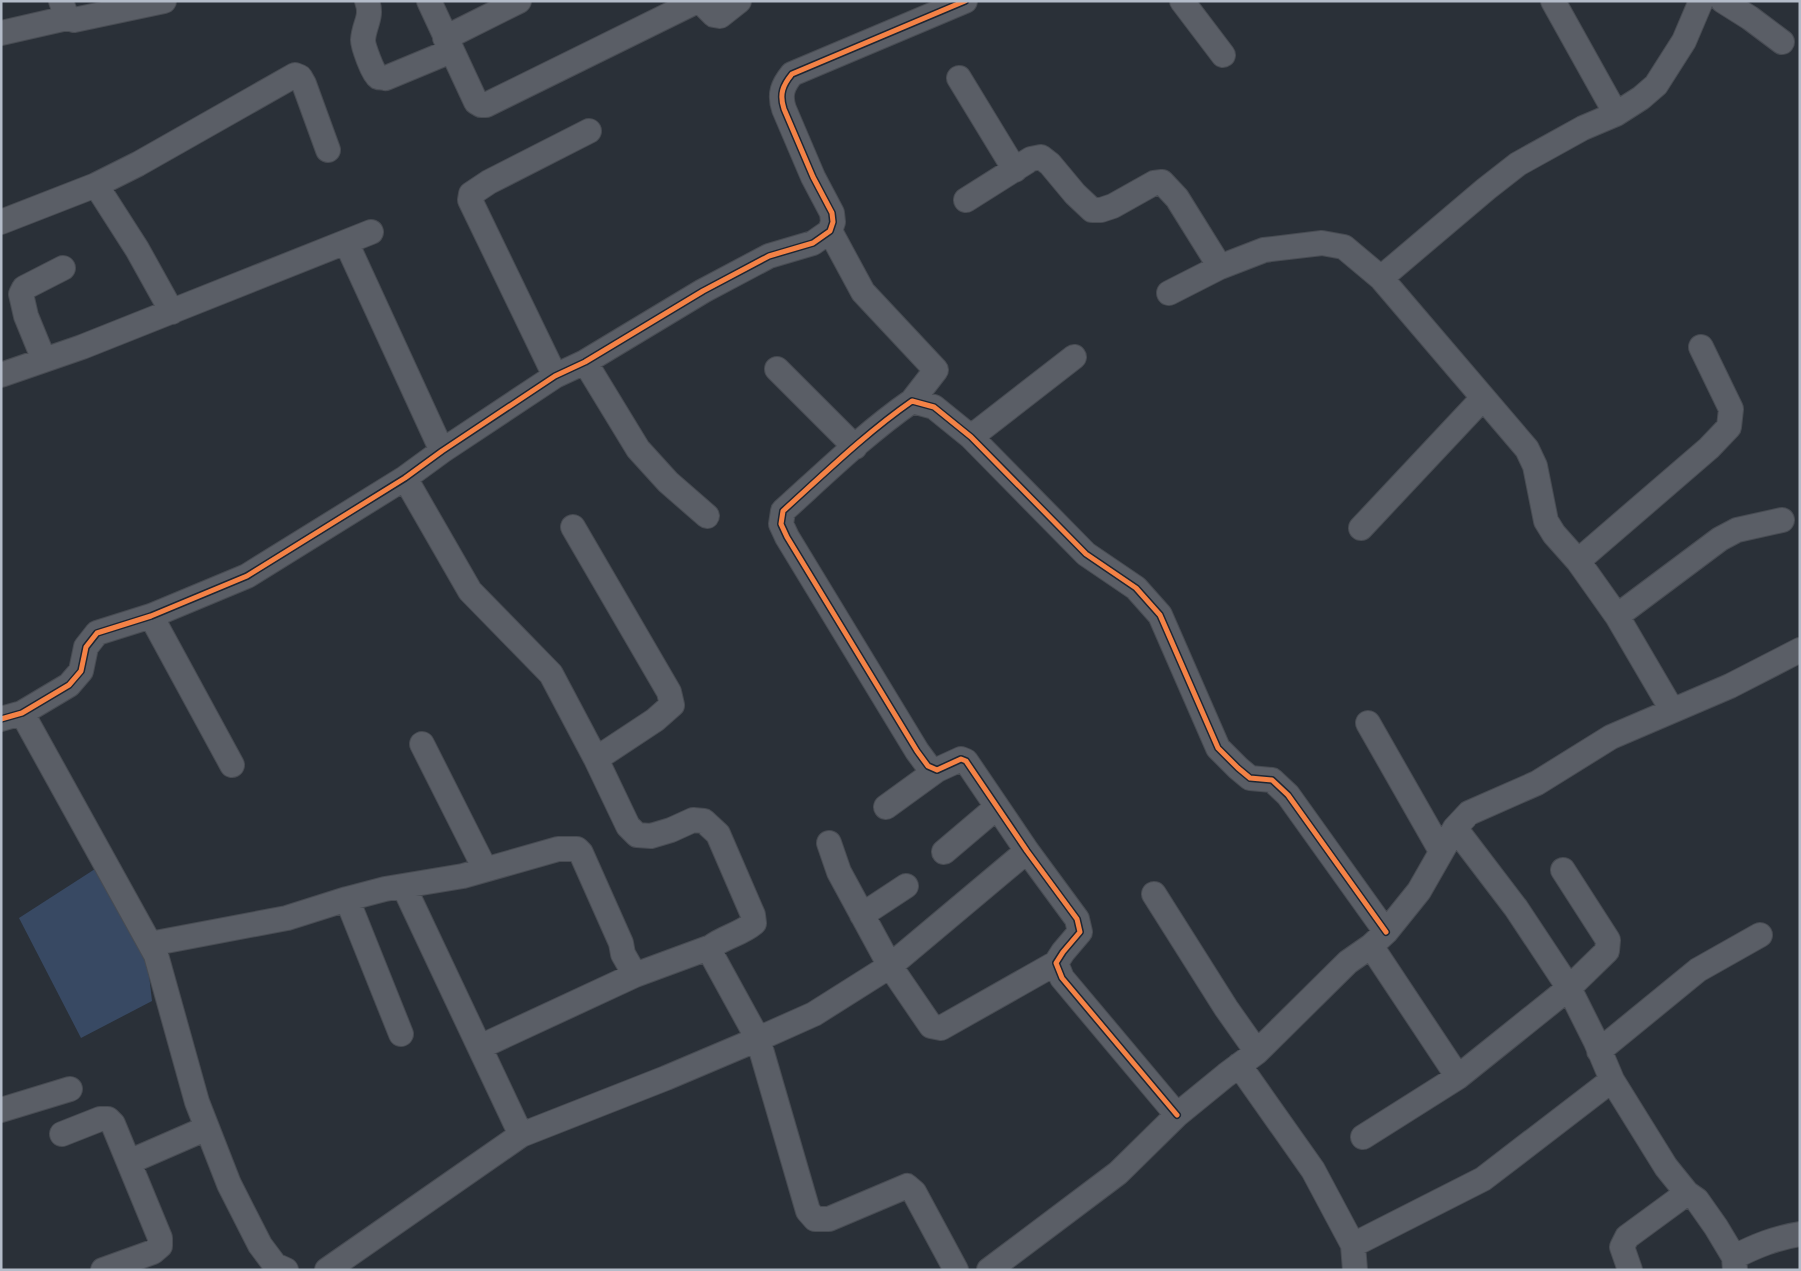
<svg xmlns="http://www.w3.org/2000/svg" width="1801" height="1271" viewBox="0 0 1801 1271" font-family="'Alegreya Sans',sans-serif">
	<rect width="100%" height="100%" fill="#2a3038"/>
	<path fill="#384963" d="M95 869 145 940 152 1001 81 1038 19 918Z"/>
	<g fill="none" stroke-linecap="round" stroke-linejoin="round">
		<defs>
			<path id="minor" d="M61 1 67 18 74 20 164 1
				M367 1C373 17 364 24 363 40 363 46 373 74 378 77 380 78 385 77 386 78L451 51
				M429 1 476 102 481 105H486L693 3 701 2 714 15 720 16 739 1
				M1182 1 1223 55
				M1553 1 1616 114
				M1723 1 1750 18 1782 42
				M1 33 67 18
				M445 38 519 1
				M959 78 1015 170
				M96 185 137 249 172 312
				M966 200 1031 159 1041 157 1050 164 1075 194 1092 210H1101L1113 206 1154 183 1162 182 1177 198 1220 267
				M1 222 96 185 138 164 295 75 300 77 304 84 328 150
				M830 231 863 292 936 370 912 401
				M346 242 442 451
				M1381 278 1486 189 1518 164 1583 128 1616 114 1641 98 1656 85 1684 41 1701 1
				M1169 293 1220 267 1264 250 1322 243 1344 247 1381 278 1527 449 1535 466 1546 521 1554 534 1578 561 1617 616 1672 710
				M44 360 26 316 21 294 24 288 63 268
				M585 362 638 449 668 482 707 516
				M777 369 855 447
				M1 375 82 347 371 232
				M555 376 470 200 471 194 489 182 589 131
				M971 437 1074 357
				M405 478 470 591 551 674 596 759 628 826 637 835 651 836 671 830 693 820 704 821 718 834 753 915 754 923C741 934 724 937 711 947L713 957 758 1039 808 1211 815 1219H829L907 1186 914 1192 956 1270
				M573 527 669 692 672 705 655 720 596 759
				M1361 528 1483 398
				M1578 561 1709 448 1729 427 1731 409 1701 347
				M151 616 232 765
				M1617 616 1720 539 1737 530 1782 520
				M22 713 156 955 197 1102 229 1184 260 1245 275 1265 286 1270
				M1 719 22 713 69 685 81 671 86 647 97 633 151 616 247 576 405 478 442 451 555 376 585 362 703 291 769 256 813 243 830 231 833 222 832 213 813 177 784 109C779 94 783 85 792 74L965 1
				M1368 723 1441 851
				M422 744 485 869
				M886 807 937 770
				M1455 828 1516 908 1569 988 1596 1042 1612 1080 1666 1167 1687 1193 1697 1200 1716 1227 1734 1257 1735 1270
				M829 843 839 872 890 966 931 1026 941 1028 1056 963
				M944 852 997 807
				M404 887 521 1135
				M1154 894 1226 1008 1257 1052
				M347 899 401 1034
				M862 915 906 886
				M150 944 287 918 347 899 385 889 463 876 558 849H577L581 853 621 943 623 954 635 975
				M1371 946 1458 1077
				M480 1047 635 975 711 947
				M1599 1051 1698 970 1760 935
				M1239 1065 1313 1170 1353 1245 1355 1270
				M1 1110 70 1089
				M1177 1115 1062 978 1056 963 1063 952 1080 932 1077 919 1027 851 966 761 961 759 937 770 928 766 917 751 787 537 781 524 783 511C825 473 866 433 912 401L934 407 971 437 1086 554 1136 588 1160 615 1218 748 1238 768 1250 778 1272 780 1288 795 1386 932
				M62 1134 100 1119H108L113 1124 160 1238V1246L153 1252 103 1270
				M1363 1137 1458 1077 1569 988 1607 951 1608 940 1563 870
				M129 1162 207 1128
				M1353 1245 1483 1179 1612 1080
				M1734 1257C1756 1246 1775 1238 1800 1234
				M327 1270 521 1135 666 1078 758 1039 814 1014 890 966 1027 851
				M989 1270 1118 1173 1177 1115 1226 1075 1257 1052 1348 962 1371 946 1386 932 1419 891 1455 828 1469 813 1537 783 1611 737 1730 686 1800 650
				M1630 1270 1622 1247 1627 1237 1687 1193"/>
		</defs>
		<use href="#minor" stroke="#484c53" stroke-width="26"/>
		<use href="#minor" stroke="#5a5e66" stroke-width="24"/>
		<defs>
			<path id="cycleway" d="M1 719 22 713 69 685 81 671 86 647 97 633 151 616 247 576 405 478 442 451 555 376 585 362 703 291 769 256 813 243 830 231 833 222 832 213 813 177 784 109C779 94 783 85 792 74L965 1
				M1177 1115 1062 978 1056 963 1063 952 1080 932 1077 919 1027 851 966 761 961 759 937 770 928 766 917 751 787 537 781 524 783 511C825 473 866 433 912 401L934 407 971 437 1086 554 1136 588 1160 615 1218 748 1238 768 1250 778 1272 780 1288 795 1386 932"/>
		</defs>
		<use href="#cycleway" stroke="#1d2633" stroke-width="8"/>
		<use href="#cycleway" stroke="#f48246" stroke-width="5"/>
	</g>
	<rect width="1801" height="1271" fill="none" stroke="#b4bcc9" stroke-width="5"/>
</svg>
